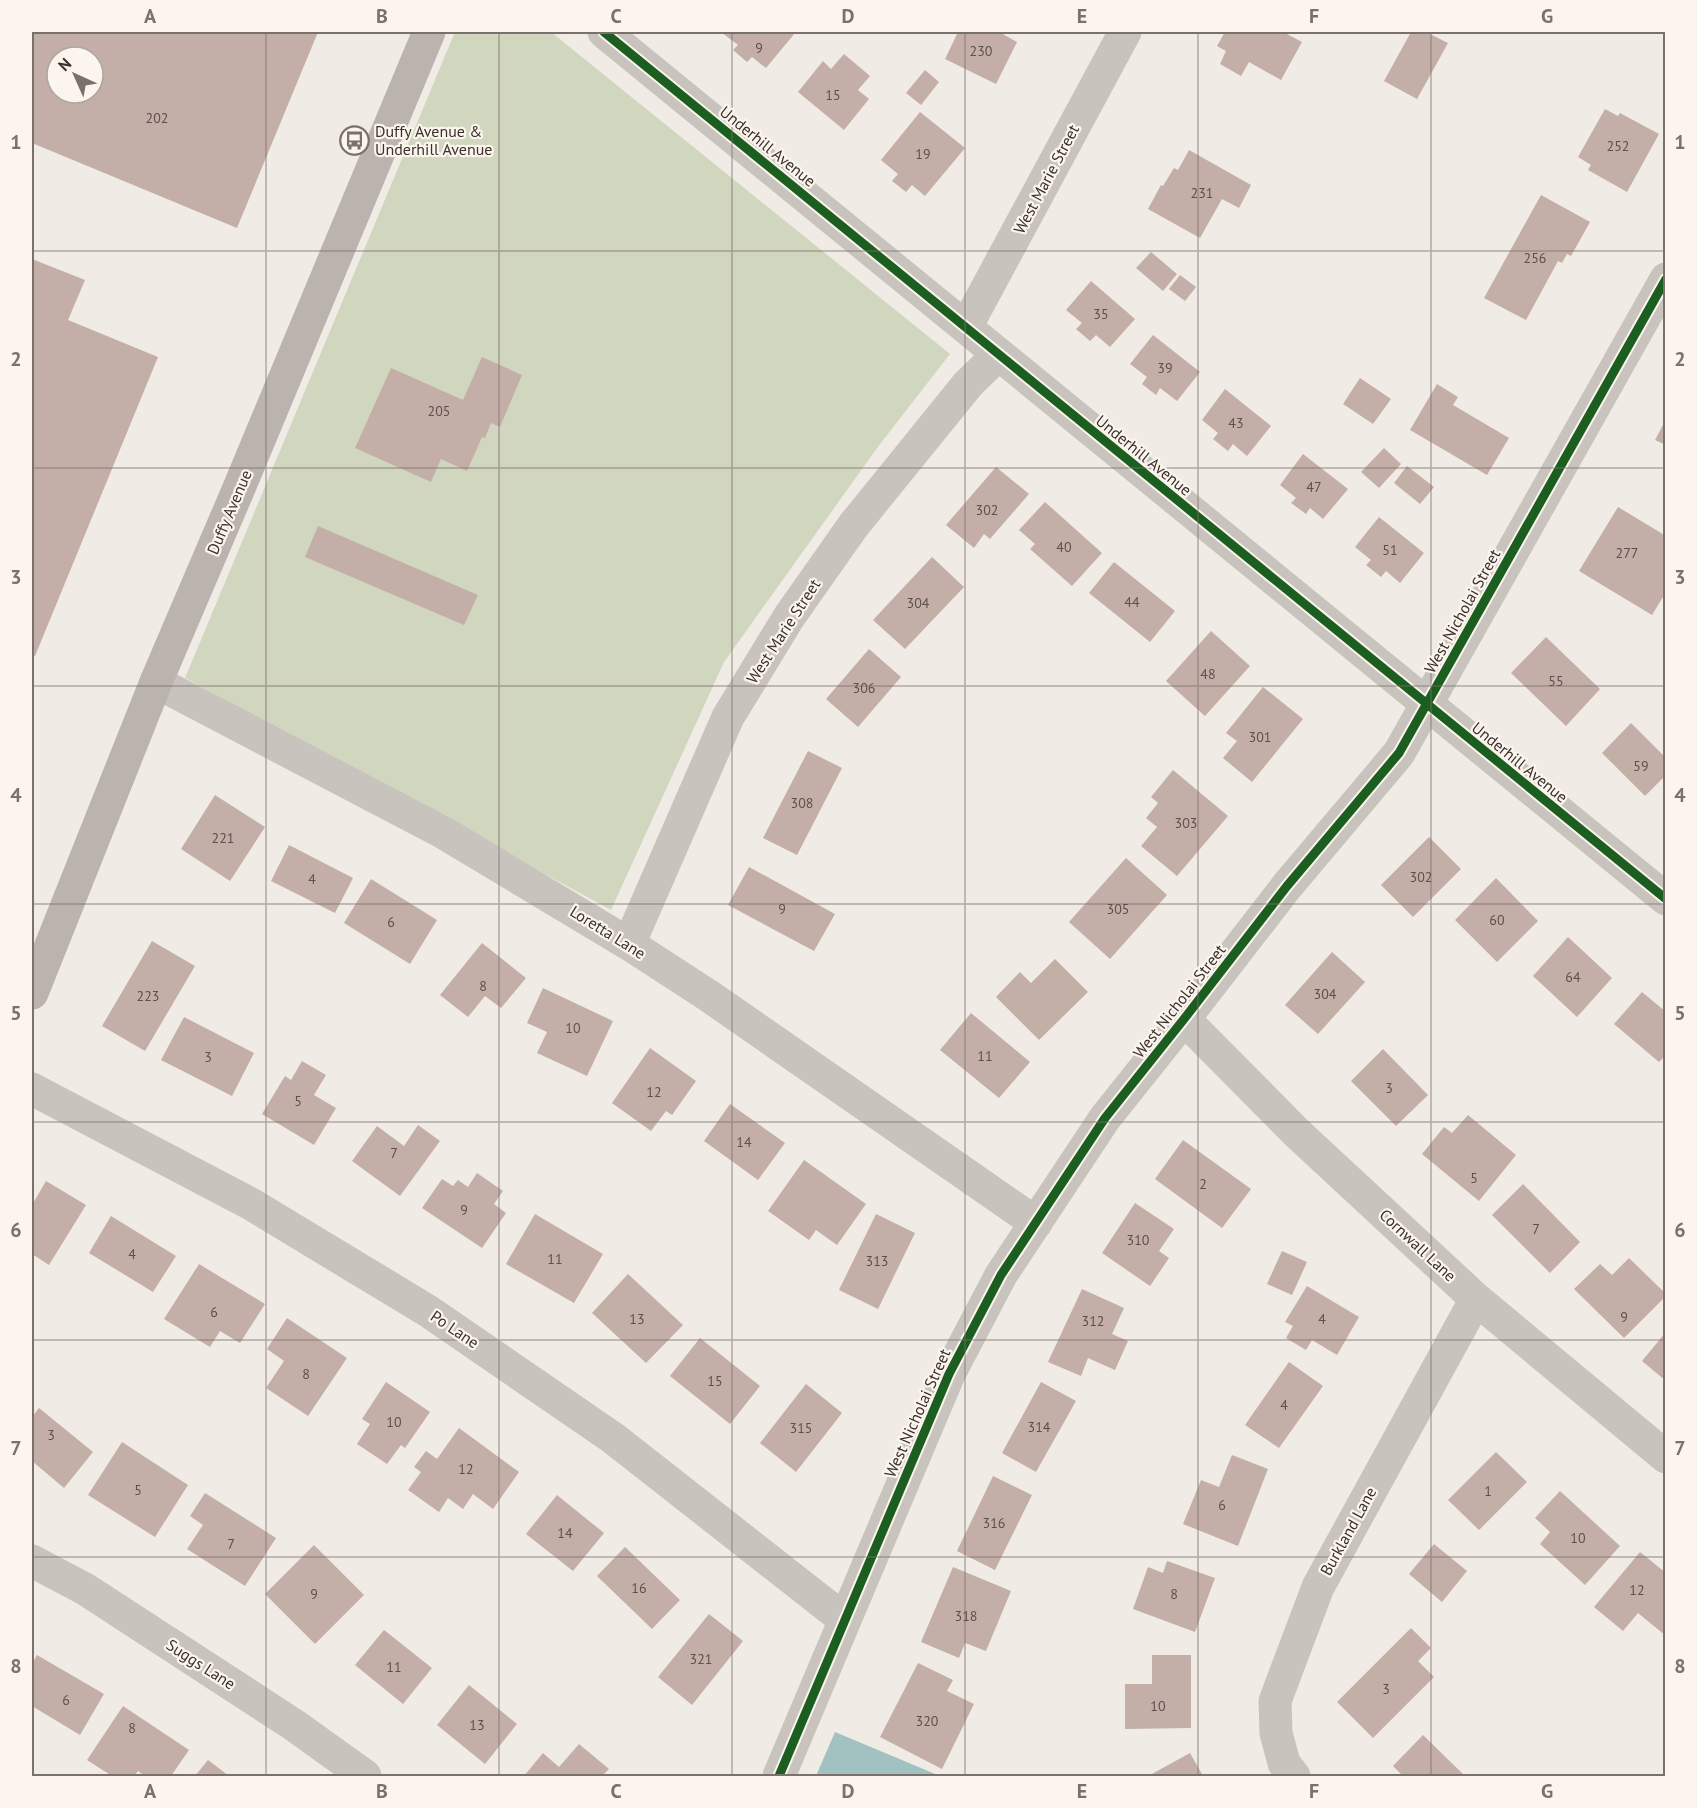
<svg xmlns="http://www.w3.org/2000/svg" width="1697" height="1808" viewBox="0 0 1697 1808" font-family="'PT Sans',sans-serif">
	<rect width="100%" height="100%" fill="#f0ebe5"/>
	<path fill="#d1d6bf" d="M455 32H551L950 354 877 448 724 662 611 910 185 678Z"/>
	<path fill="#a1c2c1" d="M835 1732 940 1776H816Z"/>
	<path fill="#c3afa7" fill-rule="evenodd" d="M32 32H318L237 228 32 143ZM57 57H93V93H57Z
		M721 32H793L795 33 766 68 752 57 747 62 733 50 738 45Z
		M958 32H999L1017 42 996 84 945 59Z
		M1225 32H1283L1302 42 1281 80 1249 62 1241 76 1220 64 1226 51 1217 46Z
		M1411 32H1426L1448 43 1417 99 1384 81Z
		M844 54 870 76 858 90 869 99 844 130 798 92 823 61 831 69Z
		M925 70 939 82 921 105 906 93Z
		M1605 109 1618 116 1620 113 1659 134 1627 192 1588 170 1591 165 1578 157Z
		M920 112 965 148 925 196 912 185 906 192 892 181 898 174 881 160Z
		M1189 150 1251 185 1239 208 1222 199 1200 238 1148 209 1161 185 1163 186 1174 168 1178 170Z
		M1541 195 1590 222 1571 256 1567 254 1562 263 1558 261 1526 320 1484 298Z
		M1151 252 1177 274 1163 291 1136 268Z
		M32 259 85 280 68 320 158 357 35 656 32 655Z
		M1180 275 1196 287 1185 301 1169 289Z
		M1091 281 1135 319 1110 347 1096 335 1090 341 1076 329 1082 323 1066 310Z
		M1153 335 1200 372 1177 401 1160 388 1156 395 1142 384 1147 377 1130 364Z
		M482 357 522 375 500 427 491 423 485 438 482 437 467 471 441 459 431 482 355 448 391 368 463 400Z
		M1360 378 1391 399 1373 424 1343 404Z
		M1437 384 1458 397 1453 405 1509 438 1487 475 1410 430Z
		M1225 389 1271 426 1247 456 1233 444 1228 451 1213 439 1218 433 1202 420Z
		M1666 419V445L1655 440Z
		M1384 448 1401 464 1379 488 1361 472Z
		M1303 454 1348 489 1323 519 1310 508 1306 514 1291 503 1296 498 1280 485Z
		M1407 466 1434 487 1420 504 1394 483Z
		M996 467 1029 494 990 539 984 534 974 548 946 525Z
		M1045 502 1102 553 1072 586 1030 549 1035 544 1019 530Z
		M1618 507 1666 536V592L1652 615 1579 571Z
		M1379 517 1424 553 1400 583 1386 571 1381 577 1366 565 1371 560 1355 547Z
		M318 526 478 595 464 625 305 557Z
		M932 557 964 587 905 649 873 620Z
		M1114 562 1175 611 1150 642 1089 593Z
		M1211 631 1250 666 1205 716 1166 681Z
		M1546 637 1600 689 1566 726 1511 673Z
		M869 649 901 677 858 727 826 699Z
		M1263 687 1303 719 1252 782 1223 758 1237 741 1226 733Z
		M1631 723 1666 758V775L1645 796 1602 753Z
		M808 751 842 768 797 855 763 838Z
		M1173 770 1228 816 1177 876 1141 846 1157 827 1146 818 1158 803 1151 797Z
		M215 795 265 827 230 881 181 849Z
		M1429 837 1461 869 1413 917 1381 885Z
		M289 845 353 878 335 913 271 881Z
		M1126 858 1167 895 1110 959 1069 922Z
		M749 867 835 914 814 951 728 905Z
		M1496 878 1538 921 1497 962 1455 920Z
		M371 879 437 920 410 964 344 923Z
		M1568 937 1612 978 1577 1017 1533 976Z
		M152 941 195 966 145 1051 102 1026Z
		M482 943 526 978 501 1008 485 996 468 1017 440 995Z
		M1332 952 1365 982 1318 1034 1285 1005Z
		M1055 959 1088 992 1039 1040 996 997 1020 972 1031 983Z
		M543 988 613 1021 587 1076 537 1053 547 1032 527 1023Z
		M1642 992 1666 1012V1055L1659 1062 1614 1024Z
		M971 1013 1030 1062 999 1098 940 1050Z
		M184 1017 254 1053 232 1096 161 1060Z
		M650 1048 696 1081 672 1115 666 1111 651 1131 612 1103Z
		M1383 1049 1428 1095 1396 1126 1351 1081Z
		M302 1061 326 1075 314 1095 336 1108 314 1145 262 1114 285 1076 291 1080Z
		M730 1104 785 1143 758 1180 704 1141Z
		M1468 1115 1516 1155 1479 1201 1422 1154 1444 1127 1452 1133Z
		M418 1125 440 1141 400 1196 352 1161 377 1126 404 1146Z
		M1183 1140 1251 1189 1222 1228 1155 1179Z
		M804 1160 866 1204 837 1245 816 1230 809 1240 768 1211Z
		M477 1173 503 1191 494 1204 506 1213 482 1248 422 1208 442 1179 453 1186 458 1180 468 1187Z
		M46 1181 86 1205 49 1265 32 1254V1205Z
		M1523 1184 1580 1242 1550 1273 1492 1215Z
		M1135 1203 1174 1229 1159 1251 1169 1258 1150 1286 1102 1253Z
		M535 1214 603 1254 574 1303 506 1264Z
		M876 1214 915 1233 878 1309 839 1290Z
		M111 1216 176 1256 153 1292 89 1253Z
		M1282 1251 1307 1262 1292 1295 1267 1284Z
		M1629 1258 1666 1294V1296L1624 1338 1574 1289 1600 1264 1612 1275Z
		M199 1264 265 1304 240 1343 220 1331 210 1347 164 1319Z
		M628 1274 683 1325 646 1363 592 1313Z
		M1307 1286 1359 1317 1337 1355 1312 1340 1306 1350 1286 1338 1293 1326 1285 1322Z
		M1082 1289 1124 1308 1112 1334 1128 1341 1115 1370 1088 1358 1081 1376 1048 1362Z
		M287 1318 347 1358 308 1416 266 1388 284 1361 267 1349Z
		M1666 1332V1381L1642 1361Z
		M700 1338 760 1386 730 1424 670 1376Z
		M1289 1362 1323 1386 1279 1448 1245 1425Z
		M386 1382 430 1412 405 1448 401 1445 387 1464 357 1444 370 1424 362 1419Z
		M1041 1382 1076 1401 1036 1472 1002 1453Z
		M806 1384 842 1413 796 1472 760 1443Z
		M39 1408 93 1452 64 1488 32 1461V1417Z
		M459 1428 519 1472 493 1509 473 1494 463 1509 448 1498 439 1512 408 1490 421 1472 414 1467 426 1451 437 1459Z
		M122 1442 188 1485 155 1537 88 1495Z
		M1496 1452 1527 1482 1479 1530 1448 1500Z
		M1232 1455 1268 1469 1238 1546 1183 1524 1201 1480 1219 1487Z
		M993 1476 1032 1495 995 1570 957 1551Z
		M1560 1491 1620 1546 1585 1585 1540 1544 1550 1532 1535 1518Z
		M205 1493 276 1538 245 1586 187 1549 203 1525 190 1516Z
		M557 1495 604 1533 573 1571 526 1534Z
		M1434 1544 1467 1571 1442 1602 1409 1574Z
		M314 1545 364 1595 315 1644 265 1594Z
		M625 1547 680 1600 652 1629 597 1576Z
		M1640 1552 1666 1573V1636L1638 1613 1623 1631 1594 1607Z
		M1167 1561 1215 1578 1195 1632 1133 1609 1148 1567 1163 1573Z
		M953 1567 1011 1591 986 1651 965 1643 959 1658 921 1642Z
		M709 1614 743 1641 692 1705 658 1677Z
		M1411 1628 1431 1648 1418 1661 1434 1677 1373 1738 1337 1702Z
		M384 1630 432 1668 403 1704 355 1665Z
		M37 1655 104 1694 80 1735 32 1706V1664Z
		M1152 1655H1191V1728L1125 1729V1684H1152Z
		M918 1663 953 1680 947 1691 974 1704 942 1769 880 1737Z
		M469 1685 517 1724 485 1764 437 1725Z
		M123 1706 189 1750 171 1776H145L138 1771 134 1776H112L87 1760Z
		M1423 1735 1465 1776H1403L1393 1766Z
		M579 1744 609 1769 602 1776H524L543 1753 559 1767Z
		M1190 1753 1203 1776H1151L1150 1775Z
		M208 1760 229 1776H195Z"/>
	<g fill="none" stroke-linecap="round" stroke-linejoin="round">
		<path stroke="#c9c3be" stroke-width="33" d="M604 32 1666 899
			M966 327 1125 32
			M156 682 444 833 629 944 709 996 1036 1223
			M629 944 728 717 789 617 853 526 968 384 998 355
			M1184 1019 1297 1133 1476 1299 1666 1457
			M32 1089 251 1204 428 1311 613 1438 845 1620
			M32 1561 85 1589 294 1725 365 1776
			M779 1776 949 1374 1001 1275 1105 1118 1184 1019 1287 886 1399 753 1666 279
			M1294 1776 1284 1763 1276 1733 1275 1701 1318 1587 1476 1299"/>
		<path stroke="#bab3ae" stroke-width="33" d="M32 993 156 682 239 488 429 32"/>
		<defs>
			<path id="cycleway" d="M604 32 1666 899
				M779 1776 949 1374 1001 1275 1105 1118 1184 1019 1287 886 1399 753 1666 279"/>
		</defs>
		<use href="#cycleway" stroke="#fbf5ee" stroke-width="13"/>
		<use href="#cycleway" stroke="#1b5e20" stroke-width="9"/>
	</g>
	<path fill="none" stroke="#7a716c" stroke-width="1.5" stroke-opacity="0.55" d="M266 32V1776M499 32V1776M732 32V1776M965 32V1776M1198 32V1776M1431 32V1776M32 251H1666M32 468H1666M32 686H1666M32 904H1666M32 1122H1666M32 1340H1666M32 1557H1666"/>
	<defs>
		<symbol id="bus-ring" viewBox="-11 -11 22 22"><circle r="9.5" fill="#fbf5ee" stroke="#7a716c" stroke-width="1.5"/><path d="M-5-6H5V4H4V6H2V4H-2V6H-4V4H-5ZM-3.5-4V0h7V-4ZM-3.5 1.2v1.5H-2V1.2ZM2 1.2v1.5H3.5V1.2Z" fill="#7a716c"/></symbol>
	</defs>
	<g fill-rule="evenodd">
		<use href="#bus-ring" x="338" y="124" width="33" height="33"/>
	</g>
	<g text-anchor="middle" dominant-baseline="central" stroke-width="4.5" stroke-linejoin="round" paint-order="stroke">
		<g font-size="14" fill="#5d504a">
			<text x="759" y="48">9</text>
			<text x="981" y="51">230</text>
			<text x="833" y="95">15</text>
			<text x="157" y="118">202</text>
			<text x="1618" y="146">252</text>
			<text x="923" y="154">19</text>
			<text x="1202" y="193">231</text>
			<text x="1535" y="258">256</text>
			<text x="1101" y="314">35</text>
			<text x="1165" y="368">39</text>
			<text x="439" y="411">205</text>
			<text x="1236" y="423">43</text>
			<text x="1314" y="487">47</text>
			<text x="987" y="510">302</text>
			<text x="1064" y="547">40</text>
			<text x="1390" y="550">51</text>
			<text x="1627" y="553">277</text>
			<text x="1132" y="602">44</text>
			<text x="918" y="603">304</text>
			<text x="1208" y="674">48</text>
			<text x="1556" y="681">55</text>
			<text x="864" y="688">306</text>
			<text x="1260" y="737">301</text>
			<text x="1641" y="766">59</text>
			<text x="802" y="803">308</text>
			<text x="1186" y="823">303</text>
			<text x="223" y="838">221</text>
			<text x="1421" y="877">302</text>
			<text x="312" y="879">4</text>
			<text x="782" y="909">9</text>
			<text x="1118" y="909">305</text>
			<text x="1497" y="920">60</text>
			<text x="391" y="922">6</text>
			<text x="1573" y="977">64</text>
			<text x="483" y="986">8</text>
			<text x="1325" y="994">304</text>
			<text x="148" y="996">223</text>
			<text x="573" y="1028">10</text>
			<text x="985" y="1056">11</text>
			<text x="208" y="1057">3</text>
			<text x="1389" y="1088">3</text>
			<text x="654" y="1092">12</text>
			<text x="298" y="1101">5</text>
			<text x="744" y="1142">14</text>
			<text x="394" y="1153">7</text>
			<text x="1474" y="1178">5</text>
			<text x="1203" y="1184">2</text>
			<text x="464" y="1210">9</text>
			<text x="1536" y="1229">7</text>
			<text x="1138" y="1240">310</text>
			<text x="132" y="1254">4</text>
			<text x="555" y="1259">11</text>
			<text x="877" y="1261">313</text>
			<text x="214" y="1312">6</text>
			<text x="1624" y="1317">9</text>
			<text x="637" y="1319">13</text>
			<text x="1322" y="1319">4</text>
			<text x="1093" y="1321">312</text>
			<text x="306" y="1374">8</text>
			<text x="715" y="1381">15</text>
			<text x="1284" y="1405">4</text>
			<text x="394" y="1422">10</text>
			<text x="1039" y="1427">314</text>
			<text x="801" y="1428">315</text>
			<text x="51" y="1435">3</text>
			<text x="466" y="1469">12</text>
			<text x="138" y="1490">5</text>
			<text x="1488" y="1491">1</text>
			<text x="1222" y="1505">6</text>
			<text x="994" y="1523">316</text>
			<text x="565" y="1533">14</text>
			<text x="1578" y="1538">10</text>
			<text x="231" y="1544">7</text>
			<text x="639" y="1588">16</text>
			<text x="1637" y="1590">12</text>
			<text x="314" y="1594">9</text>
			<text x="1174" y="1594">8</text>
			<text x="966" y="1616">318</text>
			<text x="701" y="1659">321</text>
			<text x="394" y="1667">11</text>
			<text x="1386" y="1689">3</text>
			<text x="66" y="1700">6</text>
			<text x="1158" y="1706">10</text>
			<text x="927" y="1721">320</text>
			<text x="477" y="1725">13</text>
			<text x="132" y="1728">8</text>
		</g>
		<g font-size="16" fill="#3b302b" stroke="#fbf5ee" text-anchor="start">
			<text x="375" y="131">Duffy Avenue &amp;<tspan x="375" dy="18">Underhill Avenue</tspan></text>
		</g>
		<g font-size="16" fill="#3b302b" stroke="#fbf5ee">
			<text transform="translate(768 146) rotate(39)">Underhill Avenue</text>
			<text transform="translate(1046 179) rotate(-62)">West Marie Street</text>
			<text transform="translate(1144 455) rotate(39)">Underhill Avenue</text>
			<text transform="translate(229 512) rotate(-67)">Duffy Avenue</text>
			<text transform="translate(1462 611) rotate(-61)">West Nicholai Street</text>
			<text transform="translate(783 631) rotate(-57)">West Marie Street</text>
			<text transform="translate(1520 762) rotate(39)">Underhill Avenue</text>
			<text transform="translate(608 932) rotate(32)">Loretta Lane</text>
			<text transform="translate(1179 1001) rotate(-52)">West Nicholai Street</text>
			<text transform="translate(1418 1245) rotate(43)">Cornwall Lane</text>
			<text transform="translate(455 1329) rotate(34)">Po Lane</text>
			<text transform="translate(917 1413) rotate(-66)">West Nicholai Street</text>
			<text transform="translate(1348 1531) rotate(-61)">Burkland Lane</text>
			<text transform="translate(201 1664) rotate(33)">Suggs Lane</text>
		</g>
	</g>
	<rect width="1697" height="1808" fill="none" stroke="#fbf5ee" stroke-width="66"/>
	<g transform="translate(75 75) rotate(315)"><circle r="28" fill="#fbf5ee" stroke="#aea6a0" stroke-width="1.5"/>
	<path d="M0-4.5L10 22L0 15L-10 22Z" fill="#7a716c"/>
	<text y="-9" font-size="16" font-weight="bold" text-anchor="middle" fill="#3b302b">N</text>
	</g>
	<rect x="33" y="33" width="1631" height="1742" fill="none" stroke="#7a716c" stroke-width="2"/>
	<g font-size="20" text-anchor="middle" font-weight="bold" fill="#7a716c">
		<text x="150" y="23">A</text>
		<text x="382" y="23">B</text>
		<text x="616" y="23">C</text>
		<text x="848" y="23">D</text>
		<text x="1082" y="23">E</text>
		<text x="1314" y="23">F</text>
		<text x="1547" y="23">G</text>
		<text x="16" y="149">1</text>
		<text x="1680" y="149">1</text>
		<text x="16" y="366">2</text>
		<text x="1680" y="366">2</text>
		<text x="16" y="584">3</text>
		<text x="1680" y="584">3</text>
		<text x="16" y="802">4</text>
		<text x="1680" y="802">4</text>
		<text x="16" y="1020">5</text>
		<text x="1680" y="1020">5</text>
		<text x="16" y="1237">6</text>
		<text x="1680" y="1237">6</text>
		<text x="16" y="1455">7</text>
		<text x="1680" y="1455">7</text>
		<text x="16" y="1673">8</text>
		<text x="1680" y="1673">8</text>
		<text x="150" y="1798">A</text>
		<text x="382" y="1798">B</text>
		<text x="616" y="1798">C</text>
		<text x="848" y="1798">D</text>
		<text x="1082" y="1798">E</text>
		<text x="1314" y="1798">F</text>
		<text x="1547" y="1798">G</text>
	</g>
</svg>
